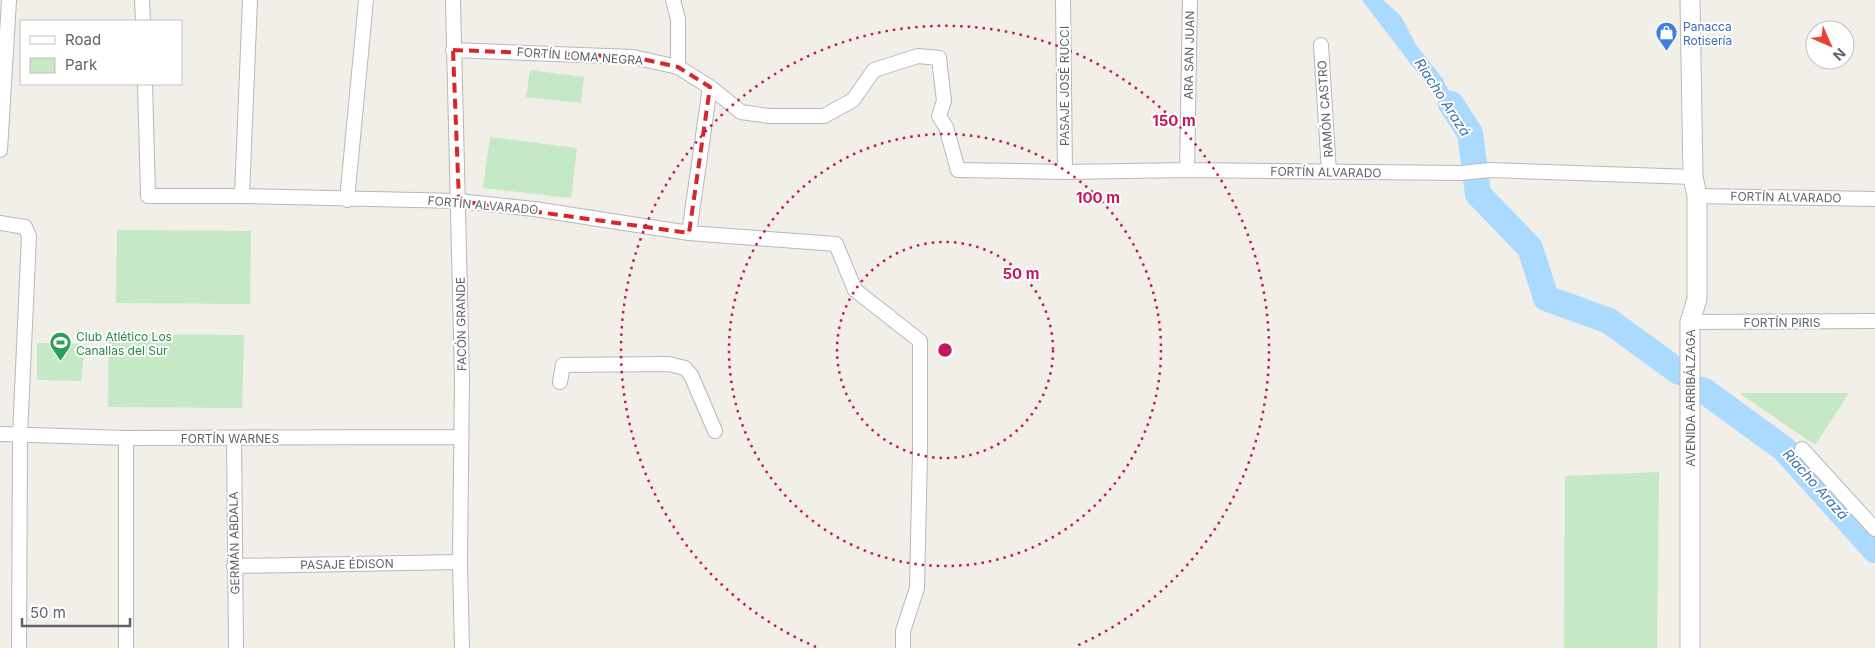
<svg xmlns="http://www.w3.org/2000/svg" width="1875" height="648" viewBox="0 0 1875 648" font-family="Inter,sans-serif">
	<rect width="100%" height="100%" fill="#f1efe8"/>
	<path fill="#c5e8c5" d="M530 70 584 77 581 103 526 97Z
		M490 137 577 148 571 198 483 188Z
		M117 230 251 231 250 304 116 303Z
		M109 334 244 335 242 408 108 407Z
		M37 343 85 344 81 381 37 380Z
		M1739 393H1849L1815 445Z
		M1659 472 1657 648H1564L1565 476Z"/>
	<path fill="#aadaff" d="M1362 0H1383L1401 16 1416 45 1443 79 1470 133 1416 71Z"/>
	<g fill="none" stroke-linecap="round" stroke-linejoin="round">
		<path stroke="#aadaff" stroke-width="26" d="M1451 104 1470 133 1478 194 1530 248 1546 298 1609 321 1679 372
			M1703 390 1784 449 1875 550"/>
		<defs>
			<path id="street" d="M142 0 143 21
				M453 0 462 378 460 562 462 648
				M673 0 678 19V67
				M1063 0 1065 172
				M1321 45 1329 172
				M453 50 633 57 678 67 710 87 741 112 769 116H824L853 100 874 70 918 56 939 58 944 101 939 116 946 127 958 170 1065 172 1187 170 1461 173 1490 170 1693 177
				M145 84 148 196H242L459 201 534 209 689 233 836 244 855 290 920 341V452L917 588 903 631V648
				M0 150 9 0
				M1187 170 1190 0
				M242 196 250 0
				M1697 196 1875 199
				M347 200 366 0
				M0 223 25 227 29 236 20 435 19 648
				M689 233 710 87
				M1690 322 1875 321
				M560 382 563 365 669 364 685 368 691 375 715 431
				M0 434 126 438 461 437
				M126 438V648
				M234 438 236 648
				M1802 449 1875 529
				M234 566 460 562"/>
			<path id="secondary" d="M1690 648V322L1697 299V196L1693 177 1690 0"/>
		</defs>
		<use href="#street" stroke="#b5b8bc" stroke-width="16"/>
		<use href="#secondary" stroke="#b6babf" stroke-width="21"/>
		<use href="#street" stroke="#fff" stroke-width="14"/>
		<use href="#secondary" stroke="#fff" stroke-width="19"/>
	</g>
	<path fill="none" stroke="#d62828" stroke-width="4" stroke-dasharray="10 6" stroke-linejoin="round" d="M453 50 633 57 678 67 710 87 689 233 459 201Z"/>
	<g fill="none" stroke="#c2185b" stroke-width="2.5" stroke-dasharray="2.5 5">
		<circle cx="945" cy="350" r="108"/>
		<circle cx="945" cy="350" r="216"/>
		<path d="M816 647A324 324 0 1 1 1074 647"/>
	</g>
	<defs>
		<symbol id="shop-pin" viewBox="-11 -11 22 30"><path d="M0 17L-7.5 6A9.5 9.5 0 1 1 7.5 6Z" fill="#3f7fe0" stroke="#fff"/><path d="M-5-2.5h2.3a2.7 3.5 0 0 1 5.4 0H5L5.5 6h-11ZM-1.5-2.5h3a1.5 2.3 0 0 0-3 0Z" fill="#fff"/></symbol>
		<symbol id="stadium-pin" viewBox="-11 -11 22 30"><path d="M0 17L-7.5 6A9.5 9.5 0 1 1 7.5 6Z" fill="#2e9e5b" stroke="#fff"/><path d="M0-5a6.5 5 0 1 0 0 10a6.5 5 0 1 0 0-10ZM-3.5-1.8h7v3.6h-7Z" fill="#fff"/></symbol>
	</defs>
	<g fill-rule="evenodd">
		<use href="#shop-pin" x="1654" y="20" width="25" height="34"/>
		<use href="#stadium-pin" x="48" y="330" width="25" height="34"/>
	</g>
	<g text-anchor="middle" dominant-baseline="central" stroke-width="4" stroke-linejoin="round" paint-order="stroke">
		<g font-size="12" fill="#366cbe" stroke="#fff" text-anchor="start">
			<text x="1683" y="26">Panacca<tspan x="1683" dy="14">Rotisería</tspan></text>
		</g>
		<g font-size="12" fill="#5f6368" stroke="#fff">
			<text transform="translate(1189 55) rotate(-89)">ARA SAN JUAN</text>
			<text transform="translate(580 56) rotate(4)">FORTÍN LOMA NEGRA</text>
			<text transform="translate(1064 86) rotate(-90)">PASAJE JOSÉ RUCCI</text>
			<text transform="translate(1325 109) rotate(-94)">RAMÓN CASTRO</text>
			<text transform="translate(1326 172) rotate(1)">FORTÍN ALVARADO</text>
			<text transform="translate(1786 197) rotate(1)">FORTÍN ALVARADO</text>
			<text transform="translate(483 205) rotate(5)">FORTÍN ALVARADO</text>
			<text x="1782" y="322">FORTÍN PIRIS</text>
			<text transform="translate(461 324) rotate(-91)">FACÓN GRANDE</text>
			<text transform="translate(1690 398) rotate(-90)">AVENIDA ARRIBÁLZAGA</text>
			<text x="230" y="438">FORTÍN WARNES</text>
			<text transform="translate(234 543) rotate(-91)">GERMÁN ABDALA</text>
			<text transform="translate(347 564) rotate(-1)">PASAJE ÉDISON</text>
		</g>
		<g font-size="12" fill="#27864d" stroke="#fff" text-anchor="start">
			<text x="76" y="336">Club Atlético Los<tspan x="76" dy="14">Canallas del Sur</tspan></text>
		</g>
		<g font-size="14" font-style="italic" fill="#4174aa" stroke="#fff">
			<text transform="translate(1443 97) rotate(57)">Riacho Arazá</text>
			<text transform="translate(1816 484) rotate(48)">Riacho Arazá</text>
		</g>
	</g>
	<circle cx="945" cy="350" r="8" fill="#c2185b" stroke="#fff" stroke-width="2.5"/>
	<g font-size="15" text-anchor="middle" font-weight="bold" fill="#c2185b" stroke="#fff" stroke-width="4" stroke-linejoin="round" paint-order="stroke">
		<text x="1174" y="126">150 m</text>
		<text x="1098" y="203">100 m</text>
		<text x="1021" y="279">50 m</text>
	</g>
	<rect x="20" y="20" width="162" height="65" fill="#ffffff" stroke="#bfc1c3"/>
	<rect x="30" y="36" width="25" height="8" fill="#ffffff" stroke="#bfc1c3"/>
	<text x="65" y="45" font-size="15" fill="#5f6368">Road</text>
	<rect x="30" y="58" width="25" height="15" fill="#c5e8c5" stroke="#bfc1c3"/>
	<text x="65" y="70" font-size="15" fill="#5f6368">Park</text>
	<g transform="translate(1830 45) rotate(135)"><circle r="24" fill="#ffffff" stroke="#bfc1c3"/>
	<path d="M0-4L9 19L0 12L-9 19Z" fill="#ea4335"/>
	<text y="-8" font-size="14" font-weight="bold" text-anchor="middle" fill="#5f6368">N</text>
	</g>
	<path d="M22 618v8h108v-8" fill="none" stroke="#5f6368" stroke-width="2.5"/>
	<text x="30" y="618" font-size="15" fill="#5f6368" stroke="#ffffff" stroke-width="4" paint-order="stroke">50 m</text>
</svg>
